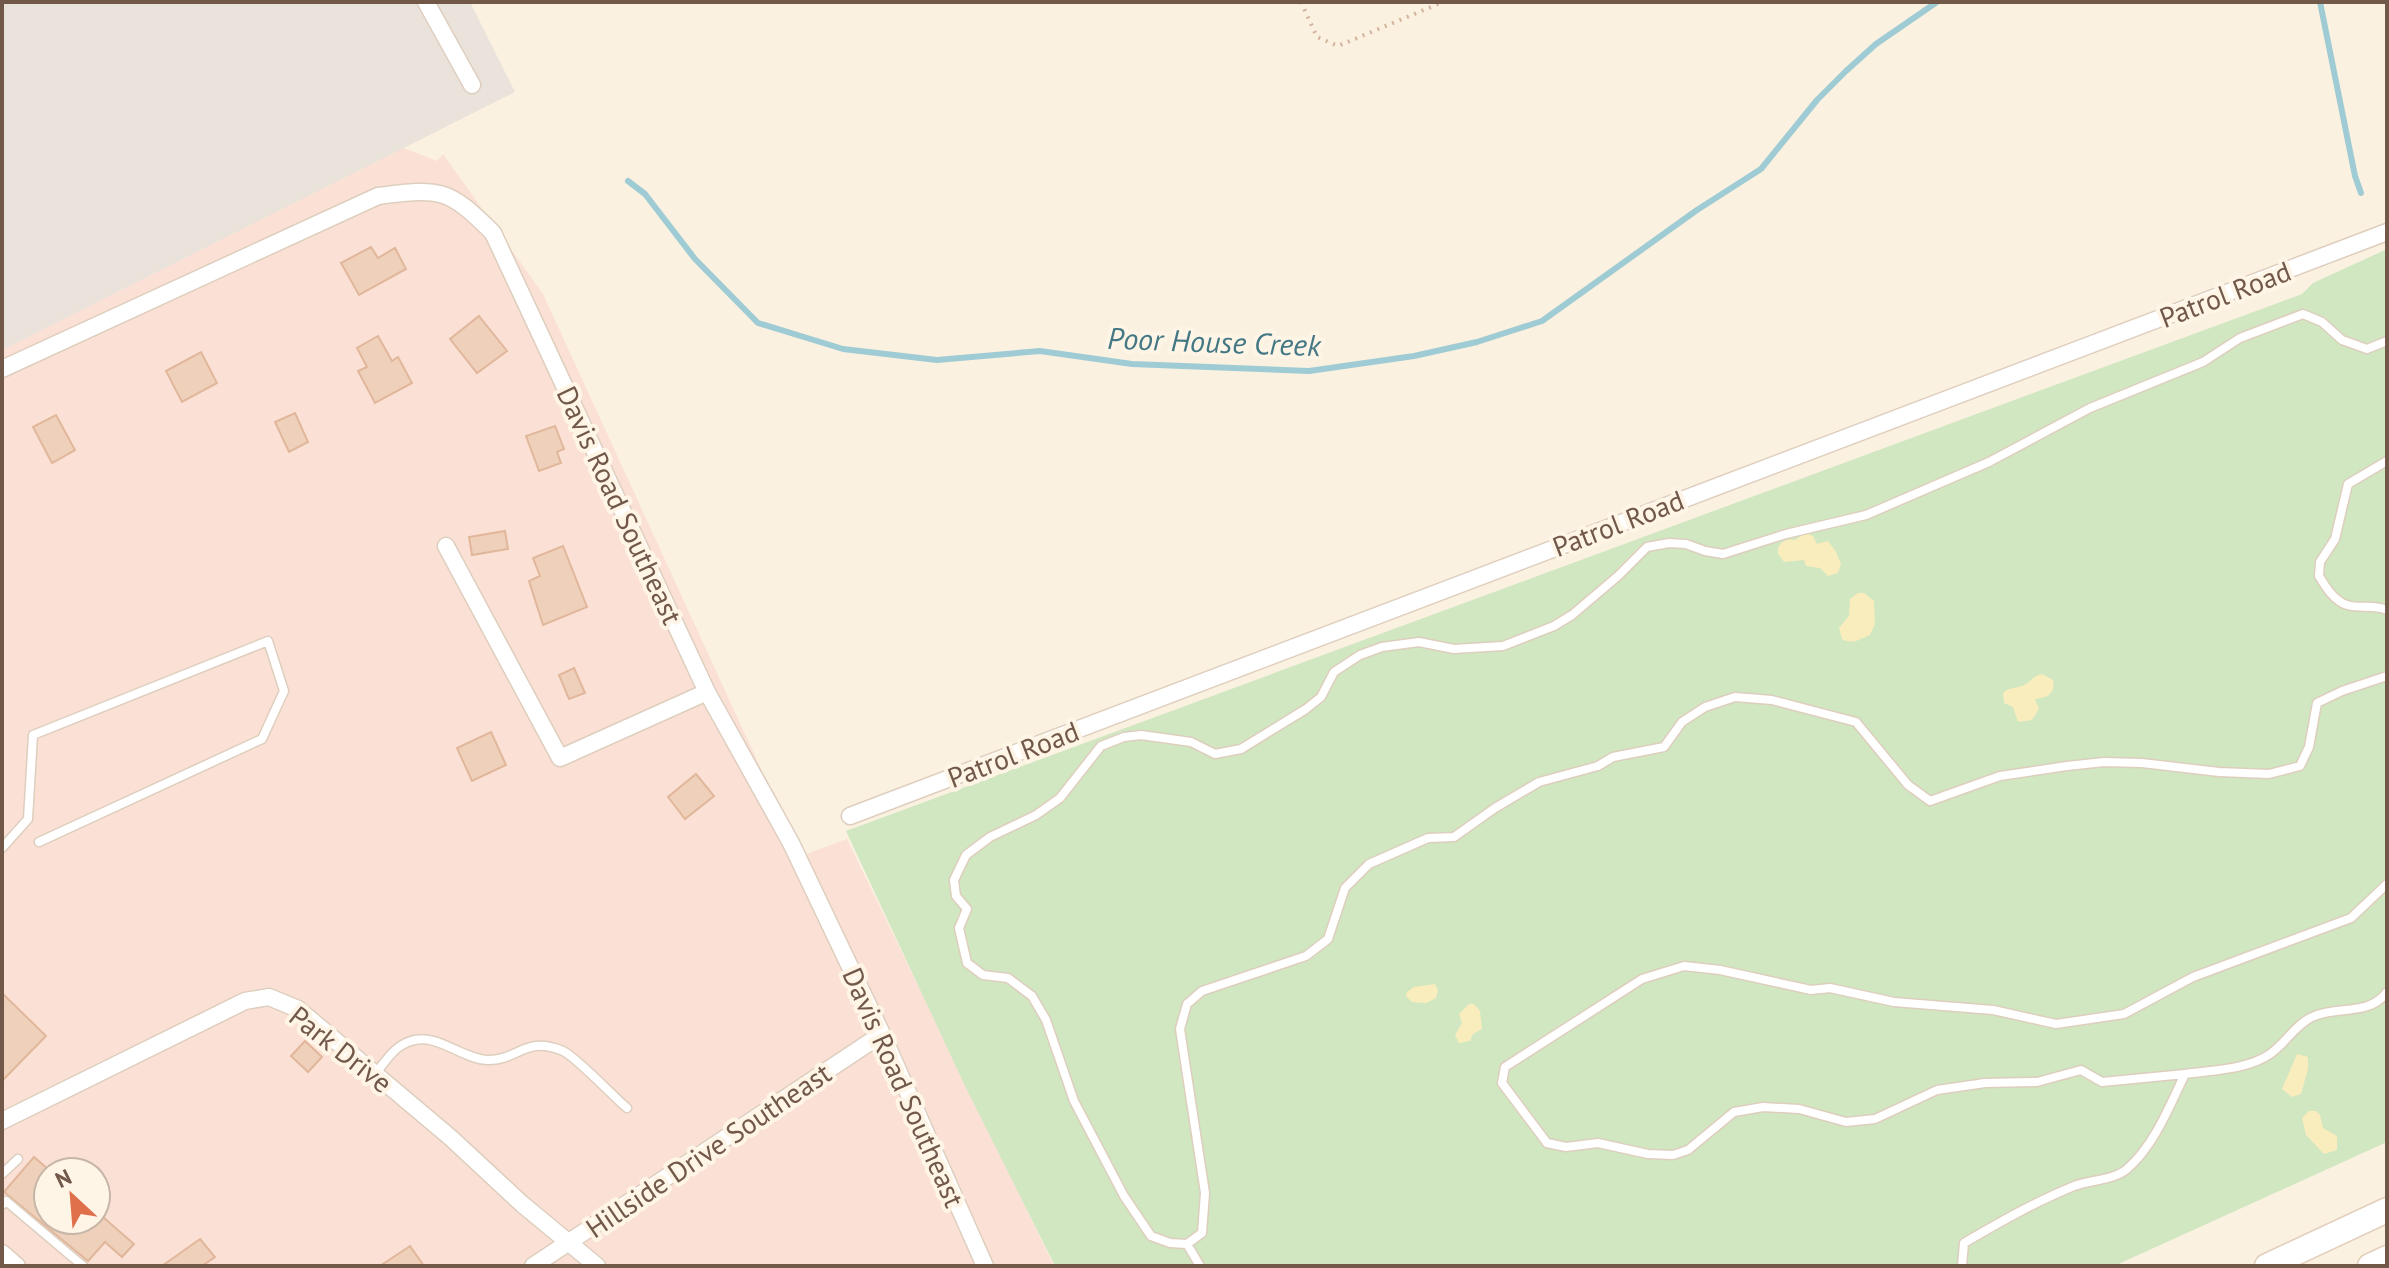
<svg xmlns="http://www.w3.org/2000/svg" width="2389" height="1268" viewBox="0 0 2389 1268" font-family="'PT Sans',sans-serif">
	<rect width="100%" height="100%" fill="#fbf1e1"/>
	<path fill="#fbe1d5" fill-rule="evenodd" d="M2 2H35L437 161 443 154 543 294 801 856 847 839 1054 1266H2ZM48 1172H96V1220H48Z"/>
	<path fill="#eae3dc" d="M2 2H470L515 92 2 350Z"/>
	<path fill="#d0e7c1" d="M2387 249V1142L2114 1266H1055L965 1086 846 831 2302 294 2313 283Z"/>
	<path fill="#f9edbd" d="M1805 533 1813 536 1817 544 1828 541 1836 552 1841 564 1838 573 1828 576 1820 568 1806 566 1804 560 1784 562 1778 554V548C1782 540 1787 539 1795 540Z
		M1858 593H1864L1874 601 1875 624 1870 635C1860 639 1853 645 1842 639L1839 628 1849 616 1850 599Z
		M2042 674 2053 680C2056 693 2047 698 2035 699L2039 709 2032 720 2018 722 2013 707 2004 703 2003 693C2010 686 2018 689 2026 684 2033 679 2034 676 2042 674Z
		M1435 984 1438 990 1436 998 1426 1003 1412 1002 1406 996 1407 992 1414 987Z
		M1469 1004H1474L1480 1011 1482 1029 1473 1034 1470 1041 1459 1043 1455 1035 1462 1023 1459 1014Z
		M2297 1054 2308 1057V1069L2301 1094 2292 1097 2282 1089Z
		M2309 1111H2316L2320 1115 2323 1128 2337 1136V1150L2324 1154 2306 1135 2302 1118Z"/>
	<g fill="none" stroke-linecap="round" stroke-linejoin="round">
		<path stroke="#9ecbd4" stroke-width="6" d="M2320 2 2355 176 2361 193
			M628 181 645 194 695 259 758 323 843 349 937 360 1040 351 1132 364 1309 371 1414 356 1477 342 1542 321 1697 210 1761 169 1817 100 1846 71 1876 44 1937 2"/>
	</g>
	<path fill="#efd0ba" stroke="#e1b79b" stroke-width="2" d="M371 247 378 258 395 248 406 269 359 295 341 263Z
		M479 316 507 351 477 373 450 339Z
		M378 336 392 361 398 357 412 383 375 403 358 371 367 367 357 348Z
		M201 352 217 383 182 402 166 371Z
		M295 413 308 442 289 452 275 422Z
		M56 415 75 450 52 463 33 427Z
		M555 426 564 449 557 452 561 463 539 471 526 436Z
		M505 531 508 549 472 555 469 537Z
		M563 546 587 607 543 625 529 581 540 576 533 558Z
		M574 668 585 693 569 699 559 675Z
		M491 732 506 765 472 781 457 748Z
		M696 774 714 796 685 819 668 797Z
		M2 993 46 1036 2 1081Z
		M305 1041 322 1057 308 1072 291 1056Z
		M34 1157 48 1169V1220H96V1211L134 1244 122 1257 105 1242 88 1261 4 1192Z
		M200 1239 215 1257 202 1266H162Z
		M410 1246 424 1266H380Z"/>
	<g fill="none" stroke-linecap="round" stroke-linejoin="round">
		<defs>
			<path id="lane" d="M2387 341 2367 349 2342 340 2322 322 2303 314 2240 338 2203 362 2090 408 1989 462 1866 515 1786 534 1723 554 1705 551 1686 544 1669 543 1647 547 1618 576 1572 615 1554 626 1503 646 1454 649 1419 642 1382 647 1360 655 1334 672 1321 697 1306 709 1241 749 1215 754 1191 742 1141 735 1124 737 1101 746 1060 798 1036 815 990 837 966 855 954 880 956 896 967 909 959 928 967 963 983 975 1008 978 1032 996 1046 1020 1074 1101 1124 1196 1151 1236 1170 1243 1187 1244 1202 1233 1205 1193 1180 1029 1187 1004 1202 991 1306 956 1328 939 1345 888 1369 864 1428 838 1454 837 1495 808 1539 782 1598 766 1613 757 1664 747 1682 722 1705 707 1735 697 1772 700 1856 722 1908 785 1930 801 2000 776 2067 766 2104 762 2142 763 2219 772 2269 774 2300 766 2309 747 2317 703 2342 691 2387 676
				M2387 461 2348 484 2335 539 2320 562 2319 576C2325 586 2334 601 2347 605 2360 609 2374 604 2387 610
				M2 848 28 819 33 735 268 641 284 691 262 739 39 842
				M375 1074C386 1061 394 1046 411 1041 436 1032 462 1059 487 1060 518 1061 525 1035 563 1051 575 1056 614 1097 627 1108
				M2185 1074 2102 1082 2081 1070 2037 1082 1985 1083 1937 1090 1875 1119 1846 1122 1799 1109 1763 1107 1734 1112 1688 1150 1673 1155 1648 1154 1598 1143 1566 1147 1547 1143 1502 1083 1505 1067 1642 979 1684 966 1720 970 1811 990 1830 988 1894 1002 1993 1010 2056 1024 2124 1014 2193 977 2351 918 2387 884
				M2 1174 18 1159
				M2 1205 6 1201 83 1266
				M1187 1244 1200 1266
				M1962 1266 1964 1243C2000 1222 2035 1202 2074 1186 2090 1180 2114 1180 2127 1169 2154 1146 2170 1105 2185 1074 2211 1070 2247 1070 2270 1054 2285 1044 2295 1025 2312 1017 2338 1005 2368 1017 2387 992"/>
			<path id="street" d="M426 2 472 85
				M2 369 378 196C441 188 448 188 493 233L707 692 791 843 882 1034 985 1266
				M446 546 560 758 707 692
				M850 816 2387 232
				M2 1121 245 1001 269 997 298 1009 451 1138 522 1204 597 1266
				M2 1253 17 1266
				M533 1266 882 1034"/>
			<path id="secondary" d="M2267 1266 2387 1210
				M2370 1266 2387 1258"/>
		</defs>
		<use href="#lane" stroke="#decebe" stroke-width="11"/>
		<use href="#street" stroke="#decebe" stroke-width="19"/>
		<use href="#secondary" stroke="#e3cfbc" stroke-width="27"/>
		<path stroke="#d3b49e" stroke-width="4" stroke-dasharray="2 6" stroke-linecap="butt" d="M1301 2 1317 37 1338 46 1443 2"/>
		<use href="#lane" stroke="#fff" stroke-width="8"/>
		<use href="#street" stroke="#fff" stroke-width="16"/>
		<use href="#secondary" stroke="#fff" stroke-width="24"/>
	</g>
	<g text-anchor="middle" dominant-baseline="central" stroke-width="8" stroke-linejoin="round" paint-order="stroke">
		<g font-size="28" fill="#715849" stroke="#fef5e7">
			<text transform="translate(2225 294) rotate(-21)">Patrol Road</text>
			<text transform="translate(620 505) rotate(65)">Davis Road Southeast</text>
			<text transform="translate(1618 523) rotate(-21)">Patrol Road</text>
			<text transform="translate(1013 754) rotate(-21)">Patrol Road</text>
			<text transform="translate(341 1049) rotate(38)">Park Drive</text>
			<text transform="translate(904 1087) rotate(66)">Davis Road Southeast</text>
			<text transform="translate(708 1150) rotate(-34)">Hillside Drive Southeast</text>
		</g>
		<g font-size="30" font-style="italic" fill="#447884" stroke="#fef5e7">
			<text transform="translate(1214 341) rotate(2)">Poor House Creek</text>
		</g>
	</g>
	<rect width="2389" height="1268" fill="none" stroke="#715849" stroke-width="8"/>
	<g transform="translate(72 1196) rotate(334)"><circle r="38" fill="#fef5e7" stroke="#c6b6a8" stroke-width="2"/>
	<path d="M0-6L14 30L0 20L-14 30Z" fill="#e06f4b"/>
	<text y="-12" font-size="22" font-weight="bold" text-anchor="middle" fill="#715849">N</text>
	</g>
</svg>
